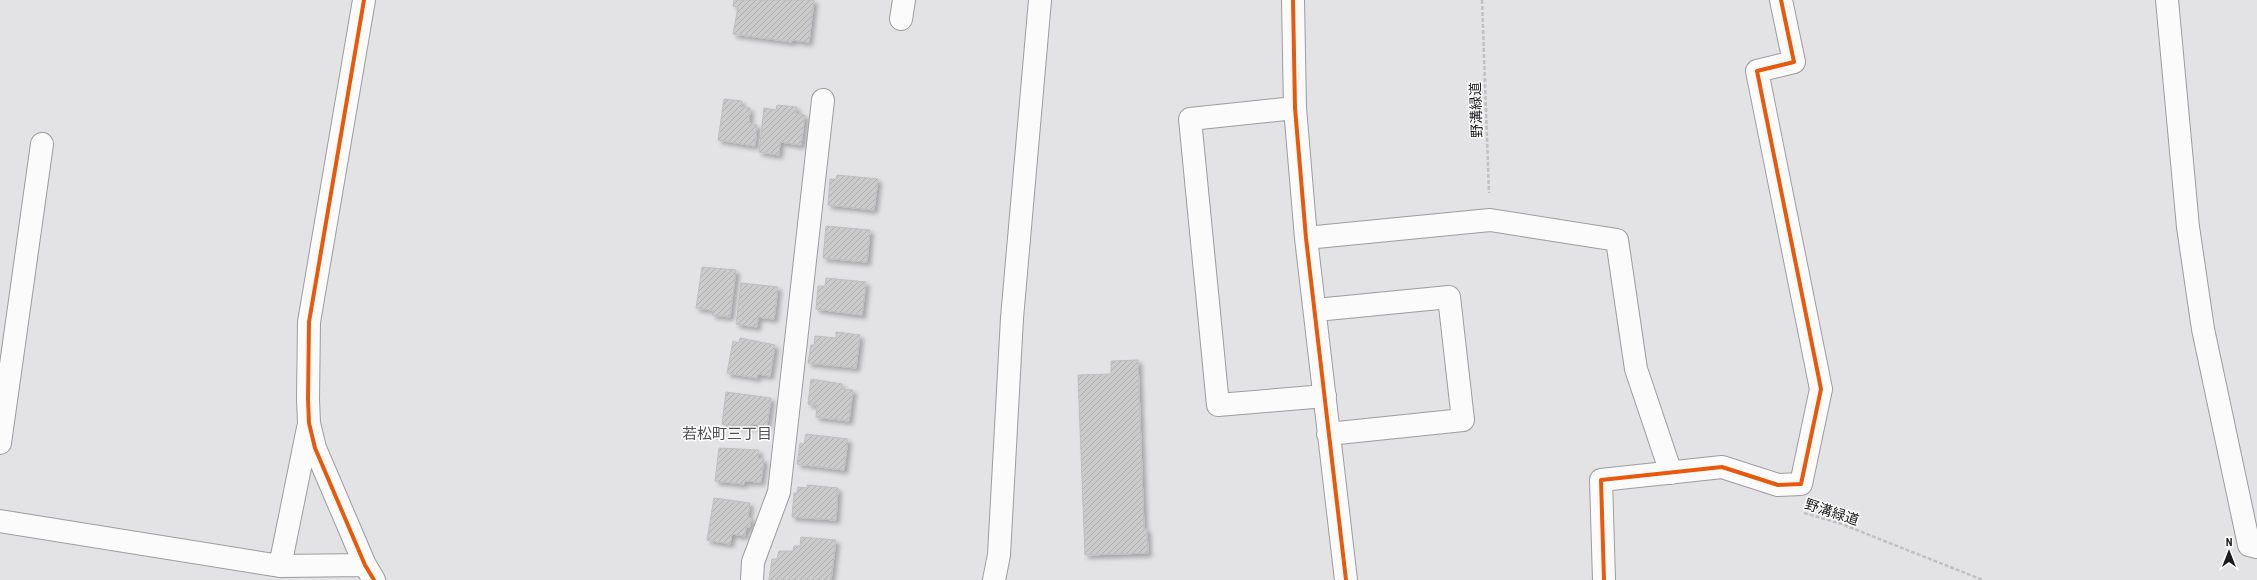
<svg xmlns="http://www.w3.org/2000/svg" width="2257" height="580" viewBox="0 0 2257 580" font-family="'Roboto Condensed','Noto Sans JP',sans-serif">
	<defs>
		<pattern id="building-hatch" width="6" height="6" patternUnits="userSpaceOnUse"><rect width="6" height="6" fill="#cccbcc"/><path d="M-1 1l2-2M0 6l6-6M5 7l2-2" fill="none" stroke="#afaeaf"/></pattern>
		<filter id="shadow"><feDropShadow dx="3.5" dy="3.5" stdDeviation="2" flood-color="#0004"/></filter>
	</defs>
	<rect width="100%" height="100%" fill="#e3e2e4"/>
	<path fill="url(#building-hatch)" stroke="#c0bec0" filter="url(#shadow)" d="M734 0H814L809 42 792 40V42L733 34 738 7 733 6Z
		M724 99 742 101 741 107 750 108 749 123 757 125 755 146 718 140Z
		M777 105 797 107 796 114 805 115 801 145 780 142 779 155 759 152 764 108 776 110Z
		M837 175 878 179 874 210 828 205 830 179H836Z
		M826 226 870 230 867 262 823 258Z
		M702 267 736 270 730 317 712 315 713 310 696 308Z
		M826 278 866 282 862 315 816 309 818 286H825Z
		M741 283 778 287 774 319 758 317 757 327 736 324Z
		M836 332 860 335 856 368 808 363 811 345H814L815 336 836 338Z
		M740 338 775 345 770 376 758 374 757 378 727 373 733 341 739 343Z
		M1138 360 1144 529H1147L1148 553 1085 555 1078 375 1111 374V361Z
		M811 379 842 384V389L853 390 849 421 816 417 817 405 808 404Z
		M726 392 771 398 767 426 753 424 752 427 722 424Z
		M806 434 848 439 844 470 797 464 800 443 804 444Z
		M719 448 759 450 758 459H764L761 482 745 481 744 484 715 481Z
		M807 485 838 488 836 520 792 517 794 493H797L798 487 807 488Z
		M714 498 750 503 748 517 751 518 750 527H746L745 536 732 534 730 544 707 540Z
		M801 537 836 540 831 580H769L772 559H777L779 551H793L794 546H800Z"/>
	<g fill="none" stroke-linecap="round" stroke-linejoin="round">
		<defs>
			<path id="minor" d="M364 0 309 322 308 399 309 423 315 448 365 565 374 580
				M1293 0 1295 108 1306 238 1346 580
				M2167 0 2188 227 2203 329 2249 545 2257 547
				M901 19 904 0
				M1295 108 1190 119 1218 405 1325 396
				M1306 238 1490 220 1617 240 1636 369 1671 473
				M1316 310 1449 297 1463 420 1328 434
				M0 443 42 144
				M0 521 280 566 365 565
				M280 566 308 428
				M752 580 753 562 779 492 823 100
				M994 580 999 555 1012 318 1040 0
				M1604 580 1601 480 1722 467 1778 485 1801 484 1821 389 1757 71 1794 62 1781 0"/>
		</defs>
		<use href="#minor" stroke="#9d9c9e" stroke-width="24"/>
		<path stroke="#c1c1c1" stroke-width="2.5" stroke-dasharray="4 2" stroke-linecap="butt" d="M1482 0 1489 193
			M1804 513 1839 523 1983 580"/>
		<use href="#minor" stroke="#fbfbfb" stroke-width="22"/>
		<defs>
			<path id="cycleway" d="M364 0 309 322 308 399 309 423 315 448 365 565 374 580
				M1293 0 1295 108 1306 238 1346 580
				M1604 580 1601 480 1722 467 1778 485 1801 484 1821 389 1757 71 1794 62 1781 0"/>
		</defs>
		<use href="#cycleway" stroke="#fff" stroke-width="6"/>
		<use href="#cycleway" stroke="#e8590c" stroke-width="4"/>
	</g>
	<g text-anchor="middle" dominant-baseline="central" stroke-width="3" stroke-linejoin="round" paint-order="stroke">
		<g font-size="14" fill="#1b1a1c" stroke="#fff">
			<text transform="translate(1476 110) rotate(-92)">野溝緑道</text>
			<text transform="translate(1832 512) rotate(18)">野溝緑道</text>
		</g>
		<g font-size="15" fill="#4f4e51" stroke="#fff">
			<text x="727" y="434">若松町三丁目</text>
		</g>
	</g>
	<g transform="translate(2229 552)" stroke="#ffffff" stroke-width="3" paint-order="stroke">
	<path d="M0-3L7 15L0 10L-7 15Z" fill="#1b1a1c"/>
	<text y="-6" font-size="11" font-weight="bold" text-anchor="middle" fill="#1b1a1c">N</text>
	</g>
</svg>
